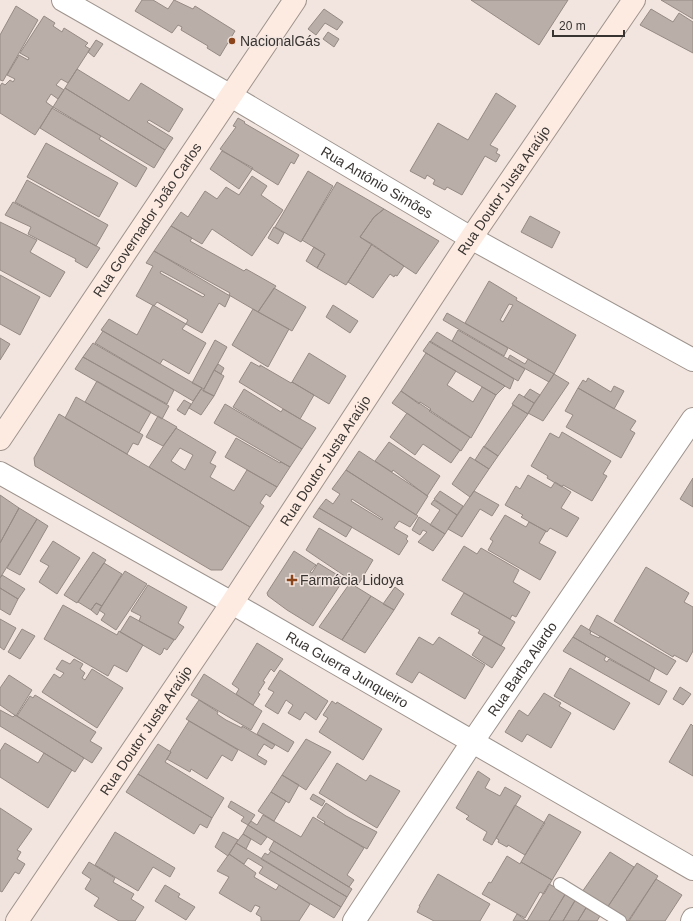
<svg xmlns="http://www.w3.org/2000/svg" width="693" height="921" viewBox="0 0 693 921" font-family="Helvetica,sans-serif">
	<rect width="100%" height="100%" fill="#f2e5df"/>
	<path fill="#baaea8" stroke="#968a85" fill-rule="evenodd" d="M142 0H153L168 9 174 0 193 9 195 6 235 31 220 56 207 48 208 46 181 30 182 27 178 25 172 33 135 11Z
		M471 0H568L539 45Z
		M661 0H693V19Z
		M16 6 38 20 3 81 0 80V35Z
		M324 9 343 22 337 30 325 23 316 35 308 29Z
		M651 9 673 22 679 13 693 22V53L640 25Z
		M44 16 55 23 53 26 62 32 64 28 88 43 85 46 90 49 68 83 61 79 56 85 64 90 58 99 51 94 46 102 53 107 35 135 0 113V86L2 83 5 85 10 80 13 82 15 79 7 75 19 55 28 60 29 58 20 53Z
		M328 32 339 39 334 47 323 39Z
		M96 40 103 44 94 57 88 52Z
		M77 69 129 101 141 83 183 109 169 132 149 120 147 122 173 138 165 150 65 88Z
		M65 88 165 150 154 168 53 107Z
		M496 93 516 106 490 145 498 149 496 153 500 155 496 162 485 156 462 195 447 187 445 190 433 184 435 180 427 175 425 179 410 171 438 123 468 140Z
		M52 108 101 136 99 139 147 168 136 187 40 128Z
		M238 118 245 122 244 123 299 155 294 164 291 162 278 185 220 149 236 127 233 126Z
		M46 143 118 183 99 217 27 177Z
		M222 151 253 168 239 189 210 169Z
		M308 171 333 186 301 242 275 227Z
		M252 176 267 186 261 195 283 210 252 256 212 229 202 244 171 226 181 212 188 217 205 191 217 199 226 187 239 195Z
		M27 180 108 225 96 246 15 202Z
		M337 182 384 209 374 217 360 237 372 244 346 285 317 268 325 254 302 240Z
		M13 202 100 248 87 268 75 261 76 259 28 234 31 227 5 215Z
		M384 209 439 241 416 274 360 237 374 217Z
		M530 216 560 232 552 248 521 232Z
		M0 222 37 240 30 252 65 272 50 297 0 270Z
		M171 226 192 238 190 241 244 271 246 269 276 286 258 312 229 295 230 293 154 251Z
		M274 227 284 233 278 244 268 238Z
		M372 244 404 266 397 276 395 275 394 277 390 274 373 298 348 282Z
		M314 247 325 254 317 268 306 261Z
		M154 251 230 296 225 307 219 303 202 333 186 324 188 320 157 302 154 306 136 296 153 266 146 263ZM161 271 205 295 203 297 160 273Z
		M0 275 40 297 20 335 0 324Z
		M489 281 517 298 516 300 576 335 554 374 465 323ZM509 304 513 305 503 322 500 320Z
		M274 288 306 307 292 331 258 312Z
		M153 305 186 324 182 329 206 343 189 374 163 359 160 364 101 330 109 319 137 335Z
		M333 305 358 321 350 333 326 317Z
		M253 309 289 329 268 367 232 345Z
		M447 313 508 348 504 356 443 320Z
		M458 330 525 369 518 381 452 341Z
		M103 331 202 388 193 401 95 343Z
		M437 332 514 379 510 389 430 342Z
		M0 338 10 344 0 360Z
		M215 340 227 347 204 389 192 383Z
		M430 341 458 358 505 386 496 395 442 363 423 351Z
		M93 343 174 390 167 404 83 357Z
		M309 353 346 376 329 404 292 382Z
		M426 353 456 371 447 385 473 402 482 387 496 395 471 438 429 411 431 409 420 402 419 404 401 391Z
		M510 355 525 364 528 359 554 374 549 382 508 359Z
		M83 357 169 406 162 419 75 369Z
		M251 362 260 367V365L291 383 292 382 314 395 300 419 239 382Z
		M218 364 224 368 221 374 214 370Z
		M214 370 224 376 214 396 203 391Z
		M554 374 569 383 543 421 528 413Z
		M588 378 611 392 614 386 624 391 614 409 578 388 583 380 586 382Z
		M97 381 151 412 139 433 85 402Z
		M578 388 636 421 630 430 635 433 621 458 566 427 573 415 565 411Z
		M201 389 214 396 201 415 189 408Z
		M244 389 281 412 283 409 316 428 302 449 233 407Z
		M530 389 540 395 534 403 524 397Z
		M401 391 470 437 461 451 392 403Z
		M519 394 534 403 528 414 512 404Z
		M76 397 143 435 138 445 133 443 127 454 65 418Z
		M184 400 191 404 185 415 177 410Z
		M225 404 302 449 290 467 214 423Z
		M513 405 528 414 498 456 484 447Z
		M407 413 460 450 451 463 423 444 415 455 390 437Z
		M59 414 250 527 222 570H211L35 466 34 458Z
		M158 416 177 427 163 446 146 437Z
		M176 428 216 452 210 463 216 466 210 477 234 491 247 470 277 487 270 497 266 494 260 503 264 506 250 527 149 467ZM180 448 193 455 185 470 171 461Z
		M562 432 611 461 603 474 607 476 592 501 563 485 562 487 547 478 548 476 531 466 550 433 559 438Z
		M236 438 280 463 281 462 290 467 277 487 225 457Z
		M389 442 440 476 427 496 393 470 392 472 375 461Z
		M484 446 498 456 489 469 475 460Z
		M359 451 428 496 416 515 346 470Z
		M470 457 489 469 470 497 452 484Z
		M346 470 418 516 410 527 399 521 394 528 408 536 406 539 408 541 399 555 319 508 326 499 333 504 340 494 332 489ZM352 499 383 519 382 520 351 501Z
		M528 475 551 488 555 482 571 492 561 508 579 518 567 537 550 528 547 532 521 517 523 515 505 505 516 486 520 489Z
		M693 478V507L680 499Z
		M440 491 463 506 457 515 434 499Z
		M474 491 499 505 492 516 480 509 462 537 448 529Z
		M0 495 19 508 0 543Z
		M434 500 457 515 445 534 430 525 440 510 431 504Z
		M19 508 37 519 0 578V543Z
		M319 508 352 527 346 537 313 517Z
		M505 515 526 527 529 522 546 531 539 543 556 552 540 580 488 550 493 541 490 539Z
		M419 517 445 534 433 551 418 542 427 532 423 530 420 535 412 530Z
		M37 519 48 526 20 575 7 568Z
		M319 528 373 560 358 585 306 550Z
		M53 541 80 558 57 594 39 582 49 566 40 561Z
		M464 546 477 554 481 548 519 570 513 582 530 592 516 617 512 615 510 619 442 580Z
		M294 551 316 565 310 572 312 573 318 563 344 579 313 626 287 610 268 596 267 593Z
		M93 552 106 560 77 603 64 595Z
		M104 563 122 574 102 606 96 603 91 610 78 602Z
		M646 567 689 593 684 602 693 607V651L687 662 674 655 673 657 614 621Z
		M125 571 147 584 116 630 101 620 105 614 99 610Z
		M2 575 25 589 18 599 0 588V578Z
		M350 583 371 596 342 640 319 627Z
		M148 585 187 607 178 623 184 627 175 640 139 621 141 616 131 611Z
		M395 587 404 594 394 610 383 604Z
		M0 588 18 599 10 615 0 609Z
		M464 593 515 622 501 646 478 633 480 630 451 614Z
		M371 596 394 610 365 653 342 640Z
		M96 603 102 606 97 615 91 610Z
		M63 605 117 635 119 631 143 645 127 672 114 665 108 676 44 639Z
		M597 615 676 661 667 675 589 630Z
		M130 616 174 640 167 650 164 648 162 653 160 655 120 632Z
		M0 619 16 628 4 650 0 647Z
		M581 625 591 631 590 634 599 638 600 636 655 668 649 681 573 637Z
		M22 629 35 636 20 659 8 652Z
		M484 636 505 648 492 668 472 655Z
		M419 637 433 645 439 637 485 665 465 699 419 672 412 683 396 674Z
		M573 637 606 656 604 660 607 662 609 659 667 691 659 705 563 651Z
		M257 643 283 659 274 672 271 669 263 681 265 682 258 693 260 694 253 705 236 694 239 689 232 684Z
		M74 659 83 664 80 669 85 673 82 678 85 680 92 669 123 688 97 728 42 692 54 674 60 678 64 673 56 669 62 660 70 664Z
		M570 668 630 703 614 730 554 696Z
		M280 670 328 701 316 720 305 712 300 720 288 713 293 705 286 700 278 714 265 706 274 692 268 689Z
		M204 674 262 711 251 730 191 695Z
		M9 675 32 690 16 716 0 705V688Z
		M680 687 691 694 683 705 673 699Z
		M544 693 561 703 559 706 571 713 551 748 527 734 522 742 505 732 519 710 528 716Z
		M35 695 96 732 90 741 102 748 92 763 17 716 30 696 33 698Z
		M199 700 218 712 217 714 226 720 242 728V726L275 745 272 749 264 744 257 755 267 761 265 765 186 719Z
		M332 701 336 704 337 702 382 729 363 760 319 732 328 718 323 715Z
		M0 710 13 717 15 715 84 758 75 772 0 726Z
		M189 721 238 750 232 761 222 755 207 779 191 769 190 772 167 759 171 752 170 751Z
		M263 723 294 742 288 752 257 734Z
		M691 724 693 726V776L669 762Z
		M306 739 331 752 306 790 282 775Z
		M5 743 38 763 44 753 72 770 48 808 0 777V751Z
		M158 744 171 752 165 762 224 798 212 818 138 774Z
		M337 763 366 781 370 775 400 791 377 828 319 793Z
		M478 771 490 779 485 788 500 796 505 787 521 796 492 845 483 840 487 832 466 819 469 816 456 808Z
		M138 774 212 818 207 828 200 824 194 834 126 792Z
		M282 775 299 785 289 803 271 792Z
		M271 792 286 801 274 821 258 811Z
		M313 794 325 801 322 806 310 799Z
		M231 801 255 815 248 825 241 821 244 817 228 807Z
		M326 803 346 816 377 832 367 849 324 824 325 822 317 817Z
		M515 805 545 823 525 855 508 845 507 847 498 842 499 840 496 838Z
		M0 808 32 829 17 850 21 852 17 859 25 864 19 874 15 872 2 892 0 891Z
		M549 814 581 832 552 880 521 862Z
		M263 815 301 837 313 817 364 848 347 875 354 880 349 887 248 825 251 821 257 825Z
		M248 825 267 837 261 845 243 834Z
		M115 832 175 868 170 877 153 867 138 891 95 865Z
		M223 832 238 840 228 856 215 847Z
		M243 834 251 839 246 849 236 843Z
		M274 841 349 887 352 889 347 897 269 850Z
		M236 843 341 907 334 918 259 873 263 867 248 858 244 864 229 854Z
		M271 851 347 897 341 907 261 859 265 853 268 855Z
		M610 852 634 867 607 908 582 892Z
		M229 854 256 873 254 877 276 890 279 885 310 904 299 921H261V917L256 914 260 907 255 905 251 912 219 893 229 877 217 871Z
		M507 856 520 864 521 862 552 880 544 894 540 892 525 918 482 894 489 882 491 883Z
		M89 862 115 878 113 882 134 894 131 899 144 907 135 921H119L94 906 99 898 85 889 91 879 82 873Z
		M637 863 658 876 628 921 607 908Z
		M438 874 490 904 480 921H434L417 912 420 906H419Z
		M656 879 682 895 665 921H629Z
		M549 884 566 893 549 921H527Z
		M165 885 180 894 178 897 195 907 186 920 155 901Z
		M567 891 577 897 563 921H549Z
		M576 899 587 906 578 921H563Z
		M586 908 600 916 597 921H578Z
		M517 914 527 921H513Z"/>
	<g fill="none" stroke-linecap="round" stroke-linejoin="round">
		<defs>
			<path id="lane" d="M560 884 620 921"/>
			<g id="street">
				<path id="s1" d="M63 0 231 96 471 238 693 360"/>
				<path id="s2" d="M0 473 232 603 693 869"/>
				<path id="s3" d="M354 921 473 741 693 419"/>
				<path d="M692 921 693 919"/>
			</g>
			<g id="secondary">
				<path id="s4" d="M0 439 295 0"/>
				<path id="s5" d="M17 921 232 603 471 238 634 0"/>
			</g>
		</defs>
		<use href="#lane" stroke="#9e938d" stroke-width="14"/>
		<use href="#street" stroke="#9e938d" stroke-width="24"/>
		<use href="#secondary" stroke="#9e938d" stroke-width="24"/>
		<use href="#lane" stroke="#fff" stroke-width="12"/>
		<use href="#street" stroke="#fff" stroke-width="22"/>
		<use href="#secondary" stroke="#fdebe2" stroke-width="22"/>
	</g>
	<g fill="#8a451c" stroke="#f2e5df" stroke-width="1.5">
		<circle cx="232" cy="41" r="4"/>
		<path d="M290 574h4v4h4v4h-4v4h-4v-4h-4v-4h4z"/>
	</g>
	<g text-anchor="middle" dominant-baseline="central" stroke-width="3" stroke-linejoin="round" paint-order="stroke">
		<g font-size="14" fill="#383431" stroke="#f2e5df" text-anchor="start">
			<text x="240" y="41">NacionalGás</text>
			<text x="300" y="580">Farmácia Lidoya</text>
		</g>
		<g font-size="14" fill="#383431" stroke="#f2e5df">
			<text stroke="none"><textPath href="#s1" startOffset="363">Rua Antônio Simões</textPath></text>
			<text stroke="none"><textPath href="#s5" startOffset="878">Rua Doutor Justa Araújo</textPath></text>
			<text stroke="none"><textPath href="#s4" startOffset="264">Rua Governador João Carlos</textPath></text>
			<text stroke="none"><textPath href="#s5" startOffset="554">Rua Doutor Justa Araújo</textPath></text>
			<text stroke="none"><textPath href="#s2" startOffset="399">Rua Guerra Junqueiro</textPath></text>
			<text stroke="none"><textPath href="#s3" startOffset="303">Rua Barba Alardo</textPath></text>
			<text stroke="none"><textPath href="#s5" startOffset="230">Rua Doutor Justa Araújo</textPath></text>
		</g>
	</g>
	<path d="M553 30v6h71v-6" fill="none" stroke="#383431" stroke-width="2"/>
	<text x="559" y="30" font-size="12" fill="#383431" stroke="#f2e5df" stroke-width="3" paint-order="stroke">20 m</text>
</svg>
